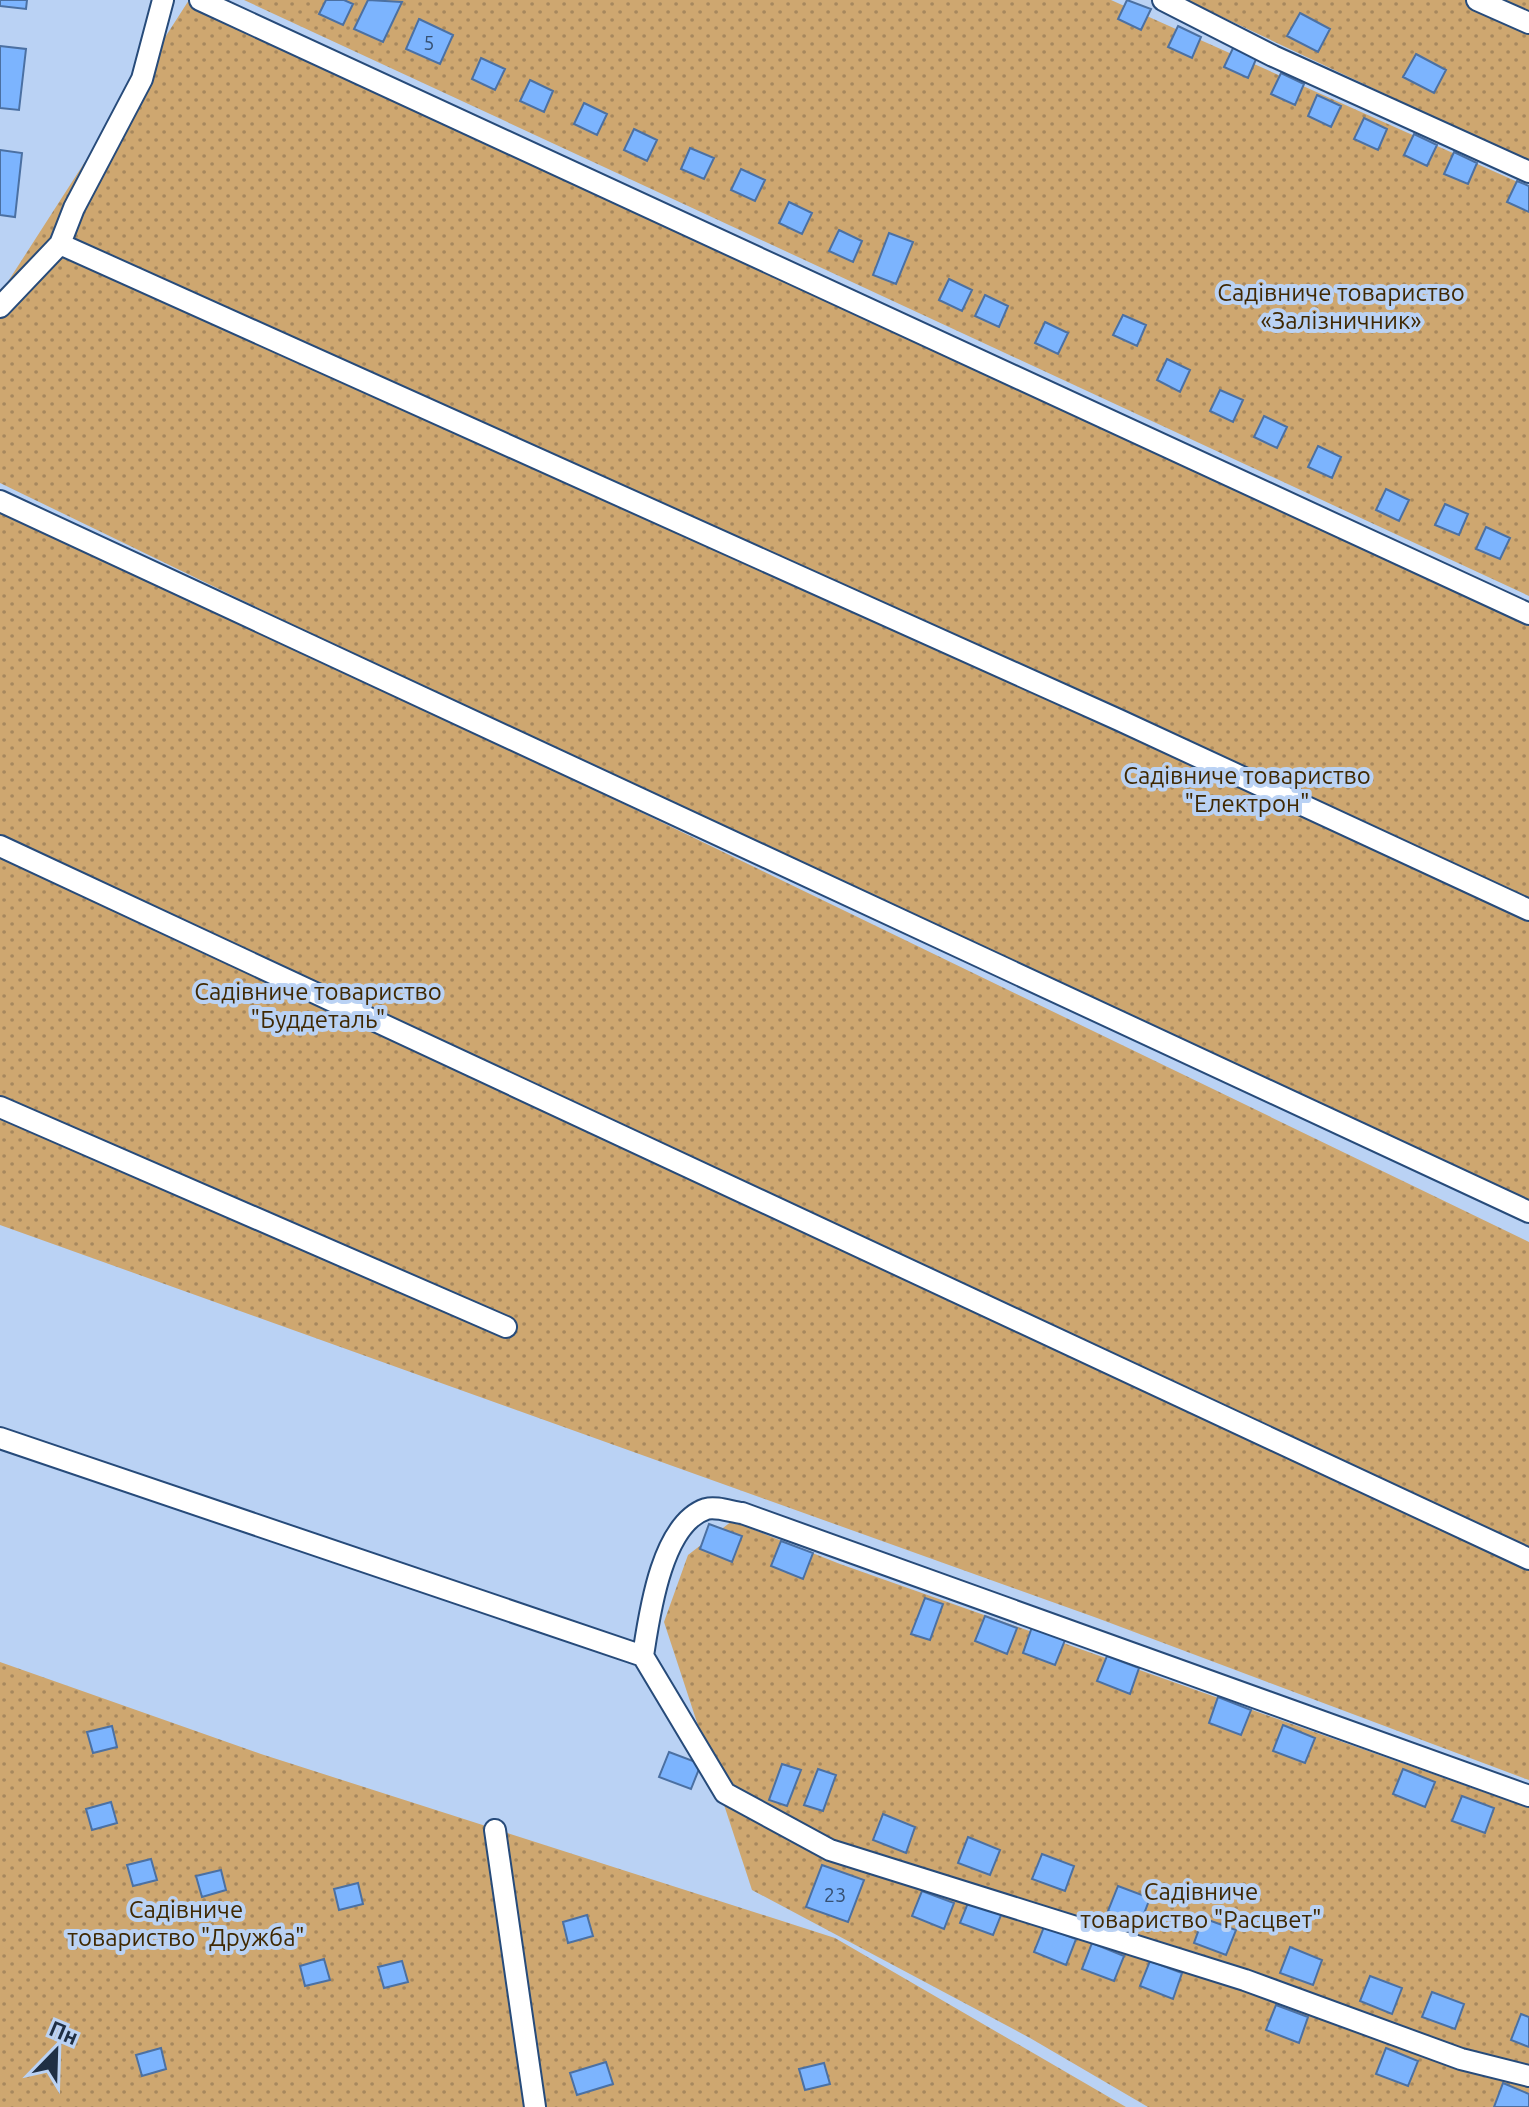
<svg xmlns="http://www.w3.org/2000/svg" width="1529" height="2107" viewBox="0 0 1529 2107" font-family="Ubuntu,sans-serif">
	<defs>
		<pattern id="grass-dots" width="8" height="8" patternUnits="userSpaceOnUse" patternTransform="scale(2)"><rect width="8" height="8" fill="#cea770"/><path d="M2 2h.1M6 6h.1" fill="none" stroke="#a7885e" stroke-width="1.8" stroke-linecap="round"/></pattern>
	</defs>
	<rect width="100%" height="100%" fill="#bad2f4"/>
	<path fill="url(#grass-dots)" d="M189 0H198L1529 626V1223L0 483V294Z
		M244 0H1111L1529 187V596Z
		M1186 0H1529V162Z
		M0 502 1529 1242V1780L1097 1618 0 1225Z
		M732 1521 840 1564 1529 1808V2107H1148L1030 2038 752 1890 664 1622 688 1555Z
		M0 1662 261 1754 835 1938 1126 2107H0Z"/>
	<path fill="#7cb4fe" stroke="#4b70a2" stroke-width="2" d="M0 0H27L26 9 0 6Z
		M326 0H344L353 4 343 25 319 14Z
		M368 0 402 2 383 42 354 29Z
		M1127 0 1151 9 1141 30 1118 19Z
		M1300 13 1330 29 1318 52 1287 36Z
		M419 19 453 35 440 64 406 49Z
		M1178 26 1201 37 1192 58 1168 47Z
		M0 46 26 49 19 110 0 108Z
		M1234 46 1257 57 1248 78 1224 67Z
		M1416 54 1446 70 1434 93 1403 77Z
		M481 58 505 69 495 90 472 79Z
		M1281 73 1304 84 1295 105 1271 94Z
		M530 80 553 91 544 112 520 101Z
		M1317 95 1341 106 1331 127 1308 116Z
		M584 103 607 114 597 135 574 124Z
		M1364 118 1387 129 1378 150 1354 139Z
		M634 129 657 140 647 161 624 150Z
		M1414 134 1437 145 1427 166 1404 155Z
		M690 148 714 158 704 179 681 169Z
		M0 150 22 153 15 217 0 215Z
		M1454 152 1477 163 1468 184 1444 174Z
		M741 169 765 180 755 201 731 190Z
		M1517 181 1529 186V212L1507 202Z
		M789 202 812 213 802 234 779 223Z
		M839 230 862 241 853 262 829 251Z
		M889 233 913 242 896 284 873 275Z
		M949 279 972 290 962 311 939 300Z
		M985 295 1008 306 999 327 975 316Z
		M1123 315 1146 325 1137 346 1113 335Z
		M1045 322 1068 333 1058 354 1035 343Z
		M1167 359 1190 370 1180 392 1157 380Z
		M1220 390 1243 400 1233 422 1210 411Z
		M1264 416 1287 427 1277 448 1254 437Z
		M1318 446 1341 457 1332 478 1308 467Z
		M1386 489 1409 500 1399 521 1376 510Z
		M1445 504 1468 514 1459 535 1435 525Z
		M1486 527 1510 538 1500 559 1476 549Z
		M709 1524 742 1536 732 1562 700 1549Z
		M781 1541 813 1553 803 1579 771 1566Z
		M925 1598 943 1604 930 1640 911 1634Z
		M985 1616 1017 1628 1007 1654 975 1641Z
		M1032 1627 1065 1640 1055 1665 1023 1653Z
		M1107 1656 1139 1668 1130 1694 1097 1681Z
		M1218 1697 1251 1710 1241 1735 1209 1723Z
		M1283 1725 1315 1738 1305 1763 1273 1751Z
		M112 1726 117 1747 93 1753 87 1732Z
		M669 1752 701 1764 691 1789 659 1777Z
		M782 1764 801 1770 787 1806 769 1800Z
		M818 1769 836 1775 823 1811 804 1805Z
		M1403 1769 1435 1782 1425 1807 1393 1794Z
		M1462 1796 1494 1808 1485 1833 1452 1821Z
		M111 1802 117 1823 92 1830 86 1809Z
		M883 1814 915 1827 906 1853 873 1840Z
		M968 1837 1000 1850 990 1875 958 1863Z
		M1042 1854 1074 1866 1065 1891 1032 1879Z
		M151 1859 157 1880 133 1886 127 1865Z
		M822 1865 864 1880 848 1922 806 1907Z
		M221 1870 226 1890 202 1897 196 1876Z
		M358 1883 363 1904 339 1910 334 1889Z
		M1118 1886 1150 1898 1140 1924 1108 1911Z
		M922 1891 954 1903 944 1929 912 1916Z
		M970 1898 1003 1910 993 1935 960 1923Z
		M587 1915 593 1936 568 1943 563 1922Z
		M1203 1918 1236 1930 1226 1955 1194 1943Z
		M1044 1927 1076 1939 1066 1965 1034 1952Z
		M1092 1943 1124 1956 1114 1981 1082 1969Z
		M1290 1947 1322 1960 1313 1985 1280 1973Z
		M324 1959 330 1980 305 1986 300 1966Z
		M402 1961 408 1982 384 1988 378 1967Z
		M1150 1961 1182 1973 1173 1999 1140 1986Z
		M1370 1976 1402 1988 1392 2014 1360 2001Z
		M1432 1992 1464 2004 1455 2029 1422 2017Z
		M1276 2005 1308 2017 1299 2043 1266 2030Z
		M1521 2014 1529 2017V2047L1511 2040Z
		M161 2048 166 2069 142 2076 136 2055Z
		M1386 2048 1418 2061 1408 2086 1376 2074Z
		M606 2062 613 2084 577 2095 570 2073Z
		M824 2063 830 2084 805 2090 799 2069Z
		M1503 2083 1529 2094V2107H1494Z"/>
	<g fill="none" stroke-linecap="round" stroke-linejoin="round">
		<defs>
			<path id="lane" d="M200 0 1529 614
				M1163 0 1273 56 1529 172
				M1477 0 1529 23
				M60 244 74 208 142 79 163 0
				M0 307 60 244 1119 720 1529 910
				M0 501 1529 1212
				M0 846 1529 1559
				M0 1107 506 1327
				M0 1438 643 1656C649 1617 661 1524 706 1509 716 1506 732 1512 742 1513L1529 1796
				M643 1656 725 1793 830 1850 1245 1980 1461 2059 1529 2076
				M495 1830 535 2107"/>
		</defs>
		<use href="#lane" stroke="#274b7a" stroke-width="24"/>
		<use href="#lane" stroke="#fff" stroke-width="20"/>
	</g>
	<g text-anchor="middle" dominant-baseline="central" stroke-width="8" stroke-linejoin="round" paint-order="stroke">
		<g font-size="20" fill="#365072">
			<text x="429" y="42">5</text>
			<text x="835" y="1894">23</text>
		</g>
		<g font-size="24" fill="#3f2802" stroke="#bad2f4">
			<text x="1341" y="292">Садівниче товариство<tspan x="1341" dy="28">«Залізничник»</tspan></text>
			<text x="1247" y="775">Садівниче товариство<tspan x="1247" dy="28">"Електрон"</tspan></text>
			<text x="318" y="991">Садівниче товариство<tspan x="318" dy="28">"Буддеталь"</tspan></text>
			<text x="1201" y="1891">Садівниче<tspan x="1201" dy="28">товариство "Расцвет"</tspan></text>
			<text x="186" y="1909">Садівниче<tspan x="186" dy="28">товариство "Дружба"</tspan></text>
		</g>
	</g>
	<g transform="translate(56 2051) rotate(23)" stroke="#bad2f4" stroke-width="6" paint-order="stroke">
	<path d="M0-6L14 30L0 20L-14 30Z" fill="#1f2f44"/>
	<text y="-12" font-size="22" font-weight="bold" text-anchor="middle" fill="#1f2f44">Пн</text>
	</g>
</svg>
